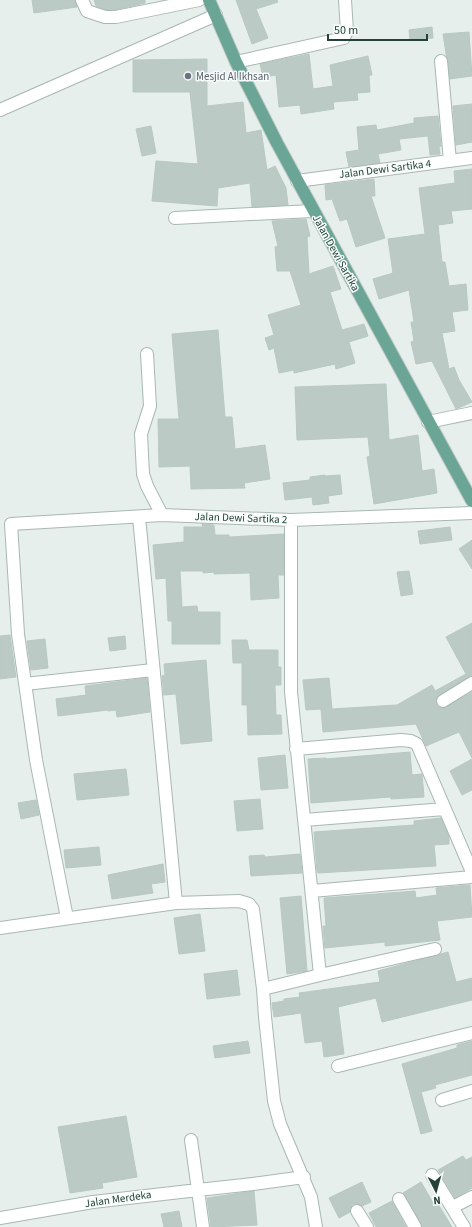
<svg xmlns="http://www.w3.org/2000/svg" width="472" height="1227" viewBox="0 0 472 1227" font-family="'Source Sans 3',sans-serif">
	<rect width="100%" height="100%" fill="#e6efeb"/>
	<path fill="#bbcac4" stroke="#b8c9c2" d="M32 0H75L77 7 34 13Z
		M94 0H145V3L115 10H106L96 6Z
		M236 0H277L278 2 256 9 268 38 252 44Z
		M432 27 433 38 410 40 409 30Z
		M469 32 472 76 450 79 443 34Z
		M309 54 313 89 333 86 330 65 368 56 372 75H369L370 92 357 93 358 100 333 102 334 109 301 114 300 105 279 107 276 75 263 77 260 64Z
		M207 59V106L243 102 246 133 261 130 267 170 275 166 286 188 288 205 252 207 250 183 218 188 217 206 152 201 156 161 198 164 190 92H133V60Z
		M472 104V142L456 145 453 106Z
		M438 116 441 146 439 147 440 154 430 155 428 136 399 139 401 150 378 154 380 163 349 167 346 152 359 150 357 127 376 125 377 130 414 123V118Z
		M151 126 156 153 142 156 136 129Z
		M472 169V209L451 211 453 223 438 225 442 262H445L449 286 466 284 468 310 452 312 455 331 442 333 449 369 454 367 459 380 472 402 456 409 432 361 416 364 411 342 414 341 411 322H414L409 290 379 299 373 279 393 273 388 239 425 234 419 188 455 183 454 171Z
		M374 179 375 196H371L385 238 356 247 347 219 340 221 332 199 326 200 325 185Z
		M306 219 310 236 307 237 309 274 333 266 341 289 330 292 342 330 364 324 368 336 349 342 355 363 336 369 335 364 294 373V370L279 373 274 348 269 350 265 338 274 335 268 315 301 305 290 271H277L275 247 278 246 272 221Z
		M218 330 225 417H232L235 449 265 445 270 479 244 483 245 488 191 489 190 466 159 467 158 419H179L172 334Z
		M386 384 389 440 418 435 422 471 434 469 437 493 374 504 367 457 370 456 368 437 297 440 295 387Z
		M325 475V476L340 475 342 494 328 496 329 503 313 505 312 497 285 500 283 483 310 480V477Z
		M202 524 214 525 215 535H229V537L284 534V575H278L279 598 251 600 250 573 214 574V572L203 573V571H180L182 607 197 606 198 612H220V644H172V621H168L166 578 156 579 153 545 184 542V527H203Z
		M450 527 452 540 420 544 418 531Z
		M472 540V569L459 549Z
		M409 571 413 594 401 596 397 572Z
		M472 623V676L439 695 436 701 439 707 444 708 472 692V758L459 732 426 746 416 724 323 732 321 709 306 710 303 680 329 678 332 709 397 705 432 685 435 691 466 674 446 637Z
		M10 635 16 677 0 679V636Z
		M125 636 126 649 110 651 108 638Z
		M45 639 48 668 31 670 27 641Z
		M232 640H247L249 650H278V667H281V685H275L276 715H281L282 734 248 735 247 705H242V663H233Z
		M206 660 212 741 181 744 176 694 164 695 162 676 165 675 164 664Z
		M147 678 150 712 117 717 116 710 108 711V710L58 716 56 699 86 695 85 686Z
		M410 752 412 775 422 774 424 797 391 799V797L311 803 308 759 326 758V759Z
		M285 755 288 788 261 790 258 758Z
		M472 759V790L462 795 450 771Z
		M126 769 129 795 77 800 74 774Z
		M260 799 263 829 237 831 234 801Z
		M36 800 39 815 21 819 18 803Z
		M441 818 449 837V844L434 845 436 866 318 873 317 871 314 832 414 825V821Z
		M99 847 101 865 66 868 64 850Z
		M300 854 302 873 251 876 249 856 264 855 265 857Z
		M163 864 165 882 151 884 153 893 112 899 108 875Z
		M470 885 472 917 437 921 440 940 385 946V942L325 948 323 926H326L324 898 415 891 416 898 437 895 436 888Z
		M301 896 307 971 287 974 280 898Z
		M200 914 205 951 179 954 174 918Z
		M448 952 456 982 472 978V1000L382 1022 376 998 338 1007 344 1054 324 1057 322 1041 305 1043 301 1013 274 1017 272 1003 284 1001V999L300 997 299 993 380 982 378 971Z
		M237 970 240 995 207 999 204 974Z
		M248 1041 250 1053 215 1058 213 1046Z
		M472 1041V1075L435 1085 436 1088 421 1092 432 1131 421 1134 402 1064 457 1048V1045Z
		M126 1116 137 1177 102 1183 103 1188 70 1193 58 1127Z
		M463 1156 466 1160 472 1157V1188L455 1198 438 1170Z
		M362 1182 371 1202 362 1206 357 1204H353L350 1208V1212L339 1218 329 1198Z
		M421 1182 435 1206 438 1204 452 1227H422L403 1193Z
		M254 1191 257 1225 211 1227 207 1198Z
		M392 1201 406 1227H376L369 1213Z
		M179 1211 182 1227H164L161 1214Z"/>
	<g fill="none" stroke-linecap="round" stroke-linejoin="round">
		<defs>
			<path id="minor" d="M82 0 87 11 105 17H116L199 0
				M441 61 450 161
				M236 62 344 38 347 31 345 0
				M0 110 216 15
				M297 181 472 158
				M175 218 312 211
				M147 354 150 406 141 434 143 474 147 486 162 515
				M428 422 472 413
				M291 520V692L320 975 435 949
				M25 684 153 670
				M443 701 472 683
				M296 749 401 740 411 741 417 744 472 872
				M304 820 445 809
				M312 891 472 877
				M176 903 239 901 249 904 253 909 263 989 265 1017 274 1101 280 1124 311 1197 316 1227
				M67 918 36 760 18 634 11 524 162 515 291 520 472 513
				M0 928 176 903 139 517
				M263 989 320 975
				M338 1066 472 1033
				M442 1100 472 1091
				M191 1140 198 1190 253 1184 304 1177
				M432 1175 464 1227
				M399 1199 415 1227
				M453 1207 472 1197
				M357 1211 367 1227
				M0 1218 93 1202 198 1190 203 1227"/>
			<path id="major" d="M209 0 236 62 277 143 472 501"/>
		</defs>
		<use href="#minor" stroke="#a8b8b2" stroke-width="14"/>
		<use href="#major" stroke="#c2cac8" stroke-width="14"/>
		<use href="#minor" stroke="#fff" stroke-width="12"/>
		<use href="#major" stroke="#6aa596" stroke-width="12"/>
	</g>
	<circle fill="#6b7280" stroke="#f7fbf9" stroke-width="1.5" cx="188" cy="76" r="4"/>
	<g text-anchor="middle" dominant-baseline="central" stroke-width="3" stroke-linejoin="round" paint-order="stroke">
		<g font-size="11" fill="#5b616d" stroke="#f7fbf9" text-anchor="start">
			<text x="196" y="76">Mesjid Al Ikhsan</text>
		</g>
		<g font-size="11" fill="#24423a" stroke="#f7fbf9">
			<text transform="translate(385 169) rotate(-7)">Jalan Dewi Sartika 4</text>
			<text transform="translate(336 253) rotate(61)">Jalan Dewi Sartika</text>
			<text transform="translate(241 518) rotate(2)">Jalan Dewi Sartika 2</text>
			<text transform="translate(118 1199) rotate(-8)">Jalan Merdeka</text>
		</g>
	</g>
	<g transform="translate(436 1191) rotate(174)" stroke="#f7fbf9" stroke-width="3" paint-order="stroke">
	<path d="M0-3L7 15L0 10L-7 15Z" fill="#24423a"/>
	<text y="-6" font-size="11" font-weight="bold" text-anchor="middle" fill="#24423a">N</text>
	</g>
	<path d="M328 34v6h99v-6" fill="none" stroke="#24423a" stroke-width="2"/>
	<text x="334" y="34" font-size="12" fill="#24423a" stroke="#f7fbf9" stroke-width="3" paint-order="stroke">50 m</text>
</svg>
